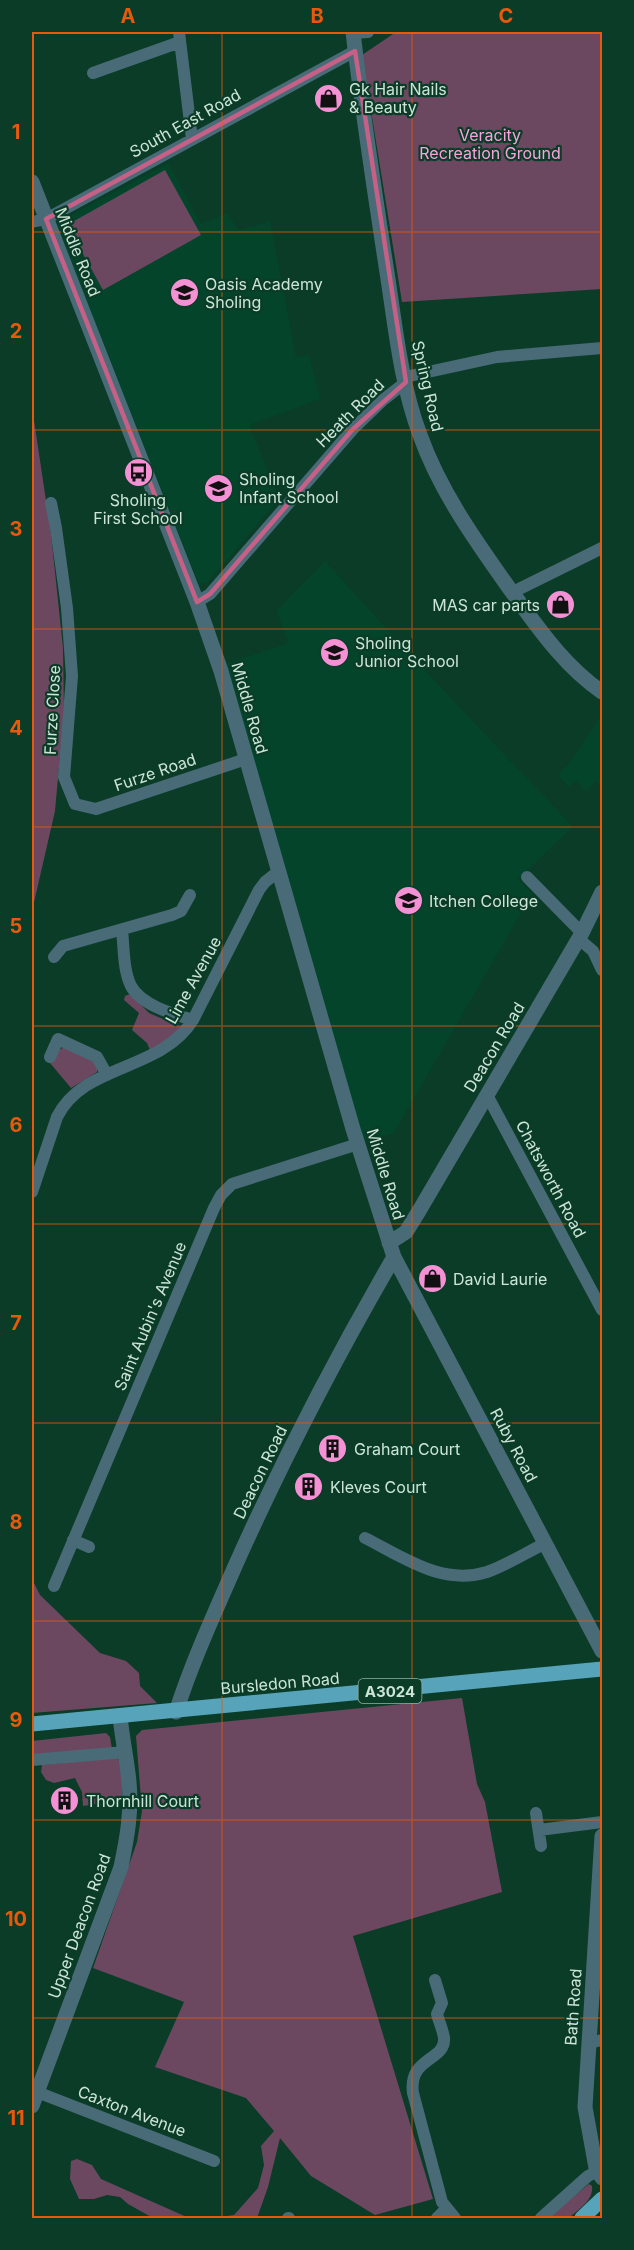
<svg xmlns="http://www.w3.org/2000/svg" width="634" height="2250" viewBox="0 0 634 2250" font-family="Inter,sans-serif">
	<rect width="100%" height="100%" fill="#0a3c27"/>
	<path fill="#04442b" d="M168 163 201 224 227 213 239 230 270 221 296 357 309 355 320 399 249 425 279 499 210 580 205 583H200L197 579 56 223Z
		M325 561 416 661 573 827 518 879 532 894 394 1133 358 1144 219 666 289 643 276 611Z
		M602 713V788L596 781 586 791 576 781 569 787 558 775 572 760Z"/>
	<path fill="#6c4860" d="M396 32H602V289L402 302 362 55Z
		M165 170 201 235 103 290 67 225Z
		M32 407 51 534 63 648 64 711 55 811 32 911Z
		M130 994 149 1013 181 1027 173 1037 150 1050 147 1043 132 1030 139 1013 124 1000 125 996Z
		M65 1047 92 1058 98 1067 97 1072 71 1088 50 1063 56 1051Z
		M32 1579 40 1595 100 1653 126 1661 139 1673 140 1686 157 1703 32 1713Z
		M462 1698 477 1784 485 1802 502 1892 353 1936 433 2199 375 2215 311 2176 280 2138 268 2187 257 2218H211L234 2215 258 2188 264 2165 261 2146 274 2131 246 2098 155 2067 184 2002 93 1968 137 1842 142 1811 136 1736 142 1730Z
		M106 1733 110 1737 112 1749 32 1757V1741Z
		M118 1757 122 1777V1800L83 1806 82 1792 75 1778 54 1783 46 1780 41 1772 42 1765Z
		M77 2159 92 2165 101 2179 189 2218H208H153L128 2204 120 2197 107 2195 94 2199H79L70 2179 71 2161Z
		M589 2184 592 2186C594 2200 579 2209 569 2218H547Z"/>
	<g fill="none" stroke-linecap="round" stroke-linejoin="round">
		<path stroke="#486b77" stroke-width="12" d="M179 32 192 139
			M353 33 368 32
			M93 73 180 42
			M32 222 46 219 355 51
			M405 377 497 357 602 348
			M51 503 56 528 67 608 72 676 64 777 75 804 96 809 246 759
			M513 592 602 548
			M197 602 210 594 353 429 383 400 406 382
			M527 877 582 933
			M122 930C124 947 123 970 131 986 141 1005 173 1014 193 1020
			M579 939 593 951 602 970
			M54 957 63 946 172 915 181 911 190 895
			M50 1057 58 1039 97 1057 107 1075
			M487 1095 602 1310
			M32 1192 57 1117C84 1063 160 1072 193 1020L259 890 265 882 279 871
			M365 1538C403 1557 442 1586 487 1572 507 1565 527 1552 546 1543
			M73 1540 89 1547
			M54 1586 214 1208 221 1195 232 1184 358 1144
			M32 1760 125 1752
			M536 1813 541 1846
			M539 1830 602 1822
			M435 1980 442 2003 437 2014C439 2022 443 2030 444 2038 446 2061 408 2057 413 2093L442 2202 455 2218
			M589 2043 602 2040
			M37 2092 214 2161
			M288 2218H289
			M437 2218 446 2209
			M541 2218 588 2176 598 2171"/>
		<path stroke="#486b77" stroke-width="15" d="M353 32C362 110 374 188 386 266 395 322 400 382 420 435 440 491 475 540 509 588 537 626 563 665 602 692
			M32 182 197 602 221 671 353 1129 394 1257 602 1651
			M389 1243 406 1232 419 1211 582 933 602 892
			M176 1712C192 1662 215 1612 236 1564 283 1459 336 1357 394 1257
			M602 1836 585 2107 596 2168 602 2178
			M32 2106 121 1867C127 1838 132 1811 129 1782 127 1760 122 1738 120 1716"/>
		<path stroke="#56a3ba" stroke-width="15" d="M32 1724 602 1669
			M582 2218 602 2199"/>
	</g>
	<path fill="none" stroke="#c66086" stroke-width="4.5" stroke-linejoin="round" d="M355 51 406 382 353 429 210 594 197 602 46 219Z"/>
	<path fill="none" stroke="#e8590c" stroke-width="1.5" stroke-opacity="0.55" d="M222 32V2218M412 32V2218M32 232H602M32 430H602M32 629H602M32 827H602M32 1026H602M32 1224H602M32 1423H602M32 1621H602M32 1820H602M32 2018H602"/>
	<defs>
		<symbol id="shop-disc" viewBox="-11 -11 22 22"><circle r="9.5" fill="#f491d4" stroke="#0a3c27"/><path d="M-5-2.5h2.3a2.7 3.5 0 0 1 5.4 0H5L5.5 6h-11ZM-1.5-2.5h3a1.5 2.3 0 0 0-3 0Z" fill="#111"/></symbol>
		<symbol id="school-disc" viewBox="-11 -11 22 22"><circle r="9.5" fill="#f491d4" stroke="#0a3c27"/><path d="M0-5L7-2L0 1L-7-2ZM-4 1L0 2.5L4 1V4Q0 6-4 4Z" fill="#111"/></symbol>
		<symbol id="bus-disc" viewBox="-11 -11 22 22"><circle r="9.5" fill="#f491d4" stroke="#0a3c27"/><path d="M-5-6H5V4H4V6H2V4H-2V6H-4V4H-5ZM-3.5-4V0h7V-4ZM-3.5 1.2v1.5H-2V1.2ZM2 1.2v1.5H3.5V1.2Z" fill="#111"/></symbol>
		<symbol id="university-disc" viewBox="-11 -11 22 22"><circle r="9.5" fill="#f491d4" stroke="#0a3c27"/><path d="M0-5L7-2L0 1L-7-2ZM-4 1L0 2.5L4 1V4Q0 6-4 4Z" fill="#111"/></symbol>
		<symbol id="building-disc" viewBox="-11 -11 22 22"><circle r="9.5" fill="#f491d4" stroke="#0a3c27"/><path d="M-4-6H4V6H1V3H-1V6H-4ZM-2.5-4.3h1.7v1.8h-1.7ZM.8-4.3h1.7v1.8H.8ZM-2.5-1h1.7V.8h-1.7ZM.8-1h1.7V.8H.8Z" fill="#111"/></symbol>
	</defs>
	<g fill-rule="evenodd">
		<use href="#shop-disc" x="312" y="82" width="33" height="33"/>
		<use href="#school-disc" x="168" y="276" width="33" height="33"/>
		<use href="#bus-disc" x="122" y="456" width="33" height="33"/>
		<use href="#school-disc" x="202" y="472" width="33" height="33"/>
		<use href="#shop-disc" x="544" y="588" width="33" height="33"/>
		<use href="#school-disc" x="318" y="636" width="33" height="33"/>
		<use href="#university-disc" x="392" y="884" width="33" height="33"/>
		<use href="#shop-disc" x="416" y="1262" width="33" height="33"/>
		<use href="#building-disc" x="316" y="1432" width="33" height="33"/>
		<use href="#building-disc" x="292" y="1470" width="33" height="33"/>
		<use href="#building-disc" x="48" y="1784" width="33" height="33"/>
	</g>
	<g text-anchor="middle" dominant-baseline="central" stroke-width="4.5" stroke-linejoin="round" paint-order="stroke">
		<rect fill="#0a3c27" stroke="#92b2a2" stroke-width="1.5" x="358.5" y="1679" width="63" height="24" rx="4.5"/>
		<g font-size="15" font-weight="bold" fill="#cde5d7">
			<text x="390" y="1691">A3024</text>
		</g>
		<g font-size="16" fill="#cde5d7" stroke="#0a3c27" text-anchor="start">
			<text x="349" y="89">Gk Hair Nails<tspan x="349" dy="18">&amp; Beauty</tspan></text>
			<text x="205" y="284">Oasis Academy<tspan x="205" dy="18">Sholing</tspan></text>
			<text x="239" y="479">Sholing<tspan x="239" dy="18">Infant School</tspan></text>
			<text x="138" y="500" text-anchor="middle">Sholing<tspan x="138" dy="18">First School</tspan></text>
			<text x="540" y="605" text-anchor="end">MAS car parts</text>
			<text x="355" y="643">Sholing<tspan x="355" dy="18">Junior School</tspan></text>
			<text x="429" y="901">Itchen College</text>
			<text x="453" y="1279">David Laurie</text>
			<text x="354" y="1449">Graham Court</text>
			<text x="330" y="1487">Kleves Court</text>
			<text x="86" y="1801">Thornhill Court</text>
		</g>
		<g font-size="16" fill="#cde5d7" stroke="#0a3c27">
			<text transform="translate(185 123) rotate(-29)">South East Road</text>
			<text transform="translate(78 252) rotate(68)">Middle Road</text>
			<text transform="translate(428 386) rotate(77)">Spring Road</text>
			<text transform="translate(350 413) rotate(-45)">Heath Road</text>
			<text transform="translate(250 708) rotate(74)">Middle Road</text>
			<text transform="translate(52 710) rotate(-87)">Furze Close</text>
			<text transform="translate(155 772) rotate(-19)">Furze Road</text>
			<text transform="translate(193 980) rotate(-61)">Lime Avenue</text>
			<text transform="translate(494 1047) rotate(-59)">Deacon Road</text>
			<text transform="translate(386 1174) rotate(73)">Middle Road</text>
			<text transform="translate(551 1179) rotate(62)">Chatsworth Road</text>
			<text transform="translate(150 1316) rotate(-67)">Saint Aubin's Avenue</text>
			<text transform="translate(514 1445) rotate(62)">Ruby Road</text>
			<text transform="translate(260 1472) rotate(-64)">Deacon Road</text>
			<text transform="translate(280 1683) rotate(-5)">Bursledon Road</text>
			<text transform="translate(79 1926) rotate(-70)">Upper Deacon Road</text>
			<text transform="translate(573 2007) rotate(-86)">Bath Road</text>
			<text transform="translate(132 2111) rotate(21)">Caxton Avenue</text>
		</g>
		<g font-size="16" fill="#fba2de" stroke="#0a3c27">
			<text x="490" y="135">Veracity<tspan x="490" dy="18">Recreation Ground</tspan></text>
		</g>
	</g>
	<rect width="634" height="2250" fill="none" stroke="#0a3c27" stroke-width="66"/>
	<rect x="33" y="33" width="568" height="2184" fill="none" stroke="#e8590c" stroke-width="2"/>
	<g font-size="20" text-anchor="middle" font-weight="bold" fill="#e8590c">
		<text x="128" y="23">A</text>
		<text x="317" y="23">B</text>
		<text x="506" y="23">C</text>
		<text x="16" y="139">1</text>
		<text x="16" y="338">2</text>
		<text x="16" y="536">3</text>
		<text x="16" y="735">4</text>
		<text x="16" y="933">5</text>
		<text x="16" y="1132">6</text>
		<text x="16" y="1330">7</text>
		<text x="16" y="1529">8</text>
		<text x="16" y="1727">9</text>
		<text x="16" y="1926">10</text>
		<text x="16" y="2125">11</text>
	</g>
</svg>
